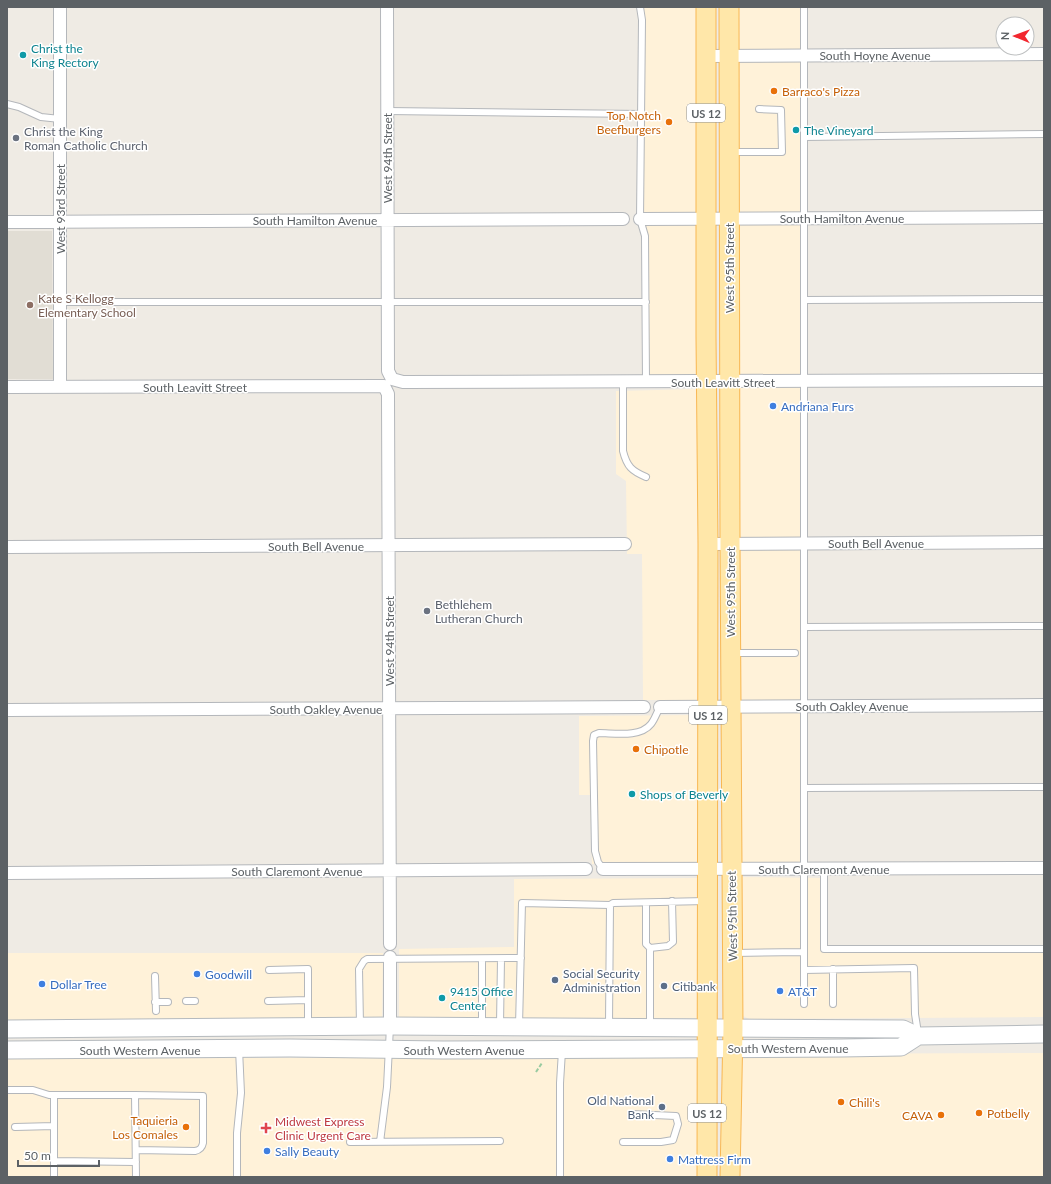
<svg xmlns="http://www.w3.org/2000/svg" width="1051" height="1184" viewBox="0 0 1051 1184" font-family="Lato,sans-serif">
	<rect width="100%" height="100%" fill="#efebe4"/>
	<path fill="#fff2d9" d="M640 7H699V375H646L645 236 640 219Z
		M736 7H804L805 863H743L740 861Z
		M699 389 698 700H643L642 554H627L626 481 616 474V391Z
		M700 715 699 862 592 864 590 795H579V716Z
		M741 877 824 878V949H1044V1017L749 1019 741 1015Z
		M699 878V1018L399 1021V949L514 947V879Z
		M7 953H383L382 1020 7 1022Z
		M1044 1053V1177H739V1054Z
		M698 1056 697 1177H7V1059Z"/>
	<path fill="#e1ddd4" d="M7 231H52L53 379H7Z"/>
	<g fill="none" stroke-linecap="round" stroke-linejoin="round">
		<defs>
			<path id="service" d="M640 7 642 20 640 219 645 236 646 382
				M804 7V1004
				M7 104 19 107 41 117 60 119
				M387 111 642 114
				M804 137 1044 134
				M732 152H782L781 110 759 109
				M804 300 1044 299
				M60 302H646
				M623 382V451C627 467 632 471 646 477
				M804 627 1044 626
				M732 653H795
				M805 788 1044 787
				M603 869 598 862 595 851 593 741 594 735 599 733C614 733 640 738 651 724 655 719 657 712 660 707
				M824 869V949H1044
				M646 903V944L650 948 668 946 673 942 672 901
				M650 948V1026
				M734 953 804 952
				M482 959V1025
				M269 970 308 969V1025
				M804 970 914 968 915 1014 918 1033
				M155 976 156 1011
				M186 1001H195
				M268 1001 308 1000
				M155 1002H168
				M833 1004V969
				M360 1025 359 969 364 961 367 959 521 958
				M500 1025 501 959
				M609 1025 610 905
				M519 1026 522 903 610 905 613 903 706 901
				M7 1090H33L49 1095H135L136 1177
				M54 1095V1177
				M135 1095 203 1096V1143C202 1148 200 1150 195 1151L136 1150
				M15 1127 54 1126
				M350 1142 500 1141
				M380 1142 387 1087 390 1026
				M623 1142H661L673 1140 678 1124 676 1116 632 1114
				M54 1161 136 1162
				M237 1177V1133L241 1093 239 1049
				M560 1177V1083L562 1051"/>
			<path id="minor" d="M60 7V387
				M387 7 388 371 392 379 403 382 1044 380
				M706 56 1044 54
				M640 219 1044 217
				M7 222 623 219
				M7 387 384 386 388 394V398L390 944
				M708 544 1044 542
				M7 547 625 544
				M660 707 1044 705
				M7 710 644 707
				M603 869 1044 868
				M7 873 586 869
				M390 957V1026"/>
			<path id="secondary" d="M7 1029 390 1026 903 1029 918 1036 1044 1034
				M7 1050 290 1048 443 1050 841 1048 901 1047 918 1036"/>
			<path id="primary" d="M706 7V337L708 544 707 1177
				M729 7 730 544 733 1028 730 1177"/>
		</defs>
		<use href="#service" stroke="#b4b7bb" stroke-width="8"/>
		<use href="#minor" stroke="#b4b7bb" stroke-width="14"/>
		<use href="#secondary" stroke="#b5babe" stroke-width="19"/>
		<use href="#primary" stroke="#f8b753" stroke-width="21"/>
		<path stroke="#99cba1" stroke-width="2" stroke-dasharray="4 2" stroke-linecap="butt" d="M536 1072 542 1063"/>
		<use href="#service" stroke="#fff" stroke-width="6"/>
		<use href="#minor" stroke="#fff" stroke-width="12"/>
		<use href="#secondary" stroke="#fff" stroke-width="17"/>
		<use href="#primary" stroke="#ffe7a9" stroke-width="19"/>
	</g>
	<g fill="#0f9aa8" stroke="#fff" stroke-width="1.5">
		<circle cx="23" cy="55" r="4"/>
		<circle cx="796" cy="130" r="4"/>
		<circle cx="632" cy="794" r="4"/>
		<circle cx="442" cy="998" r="4"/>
	</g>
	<g fill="#e8710a" stroke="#fff" stroke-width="1.5">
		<circle cx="774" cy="91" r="4"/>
		<circle cx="669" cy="122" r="4"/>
		<circle cx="636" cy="749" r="4"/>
		<circle cx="841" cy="1102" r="4"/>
		<circle cx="979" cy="1113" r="4"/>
		<circle cx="941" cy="1115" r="4"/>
		<circle cx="186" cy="1127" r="4"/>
	</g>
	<g fill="#6b7280" stroke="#fff" stroke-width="1.5">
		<circle cx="16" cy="138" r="4"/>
		<circle cx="427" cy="611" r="4"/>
	</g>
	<circle fill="#8d6e63" stroke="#fff" stroke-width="1.5" cx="30" cy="305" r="4"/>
	<g fill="#3f7fe0" stroke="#fff" stroke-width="1.5">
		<circle cx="773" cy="406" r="4"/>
		<circle cx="197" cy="974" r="4"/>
		<circle cx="42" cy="984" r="4"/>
		<circle cx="780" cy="991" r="4"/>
		<circle cx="267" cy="1151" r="4"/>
		<circle cx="670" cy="1159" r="4"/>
	</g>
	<g fill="#5c6f8a" stroke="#fff" stroke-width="1.5">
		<circle cx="555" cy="980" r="4"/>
		<circle cx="664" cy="986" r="4"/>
		<circle cx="662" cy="1107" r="4"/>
	</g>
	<path fill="#e0444e" stroke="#fff" stroke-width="1.5" d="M264 1122h4v4h4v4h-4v4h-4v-4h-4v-4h4z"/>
	<g text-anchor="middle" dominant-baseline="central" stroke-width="3" stroke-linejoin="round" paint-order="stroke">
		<g fill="#fff" stroke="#8d9093" stroke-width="1">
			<rect x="687" y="104" width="38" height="18" rx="3"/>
			<rect x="689" y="706" width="38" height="18" rx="3"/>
			<rect x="688" y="1104" width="38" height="18" rx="3"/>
		</g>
		<g font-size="11" font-weight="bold" fill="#5c6165">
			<text x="706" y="113">US 12</text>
			<text x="708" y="715">US 12</text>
			<text x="707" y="1113">US 12</text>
		</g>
		<g font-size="12" fill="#0d838f" stroke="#fff" text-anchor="start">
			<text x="31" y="48">Christ the<tspan x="31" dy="14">King Rectory</tspan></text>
			<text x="804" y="130">The Vineyard</text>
			<text x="640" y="794">Shops of Beverly</text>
			<text x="450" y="991">9415 Office<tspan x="450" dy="14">Center</tspan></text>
		</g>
		<g font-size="12" fill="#5c6165" stroke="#fff">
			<text x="875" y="55">South Hoyne Avenue</text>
			<text transform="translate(387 158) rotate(-90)">West 94th Street</text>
			<text transform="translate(60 209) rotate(-90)">West 93rd Street</text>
			<text x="842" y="218">South Hamilton Avenue</text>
			<text x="315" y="220">South Hamilton Avenue</text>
			<text transform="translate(729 268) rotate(-90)">West 95th Street</text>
			<text x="723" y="382">South Leavitt Street</text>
			<text x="195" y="387">South Leavitt Street</text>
			<text x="876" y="543">South Bell Avenue</text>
			<text x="316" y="546">South Bell Avenue</text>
			<text transform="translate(730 592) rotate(-90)">West 95th Street</text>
			<text transform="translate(389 641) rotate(-90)">West 94th Street</text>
			<text x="852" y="706">South Oakley Avenue</text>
			<text x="326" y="709">South Oakley Avenue</text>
			<text x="824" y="869">South Claremont Avenue</text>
			<text x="297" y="871">South Claremont Avenue</text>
			<text transform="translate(732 916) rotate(-91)">West 95th Street</text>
			<text x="788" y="1048">South Western Avenue</text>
			<text x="140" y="1050">South Western Avenue</text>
			<text x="464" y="1050">South Western Avenue</text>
		</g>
		<g font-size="12" fill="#c56008" stroke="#fff" text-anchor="start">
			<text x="782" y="91">Barraco's Pizza</text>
			<text x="661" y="115" text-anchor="end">Top Notch<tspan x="661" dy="14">Beefburgers</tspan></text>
			<text x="644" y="749">Chipotle</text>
			<text x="849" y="1102">Chili's</text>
			<text x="987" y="1113">Potbelly</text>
			<text x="933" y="1115" text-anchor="end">CAVA</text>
			<text x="178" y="1120" text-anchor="end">Taquieria<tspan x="178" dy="14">Los Comales</tspan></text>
		</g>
		<g font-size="12" fill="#5b616d" stroke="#fff" text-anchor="start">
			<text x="24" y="131">Christ the King<tspan x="24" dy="14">Roman Catholic Church</tspan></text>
			<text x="435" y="604">Bethlehem<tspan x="435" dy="14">Lutheran Church</tspan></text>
		</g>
		<g font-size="12" fill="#785e54" stroke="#fff" text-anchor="start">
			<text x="38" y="298">Kate S Kellogg<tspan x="38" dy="14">Elementary School</tspan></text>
		</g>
		<g font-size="12" fill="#366cbe" stroke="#fff" text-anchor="start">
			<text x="781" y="406">Andriana Furs</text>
			<text x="205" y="974">Goodwill</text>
			<text x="50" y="984">Dollar Tree</text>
			<text x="788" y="991">AT&amp;T</text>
			<text x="275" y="1151">Sally Beauty</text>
			<text x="678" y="1159">Mattress Firm</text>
		</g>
		<g font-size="12" fill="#4e5e75" stroke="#fff" text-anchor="start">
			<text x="563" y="973">Social Security<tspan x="563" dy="14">Administration</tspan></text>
			<text x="672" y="986">Citibank</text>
			<text x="654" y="1100" text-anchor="end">Old National<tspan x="654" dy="14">Bank</tspan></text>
		</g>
		<g font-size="12" fill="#be3a42" stroke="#fff" text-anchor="start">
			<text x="275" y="1121">Midwest Express<tspan x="275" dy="14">Clinic Urgent Care</tspan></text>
		</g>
	</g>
	<rect width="1051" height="1184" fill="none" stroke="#5c6165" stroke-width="16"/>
	<g transform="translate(1015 36) rotate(271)"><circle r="19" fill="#ffffff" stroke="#bec0c1"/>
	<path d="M0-3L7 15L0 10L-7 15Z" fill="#f2272f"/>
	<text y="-6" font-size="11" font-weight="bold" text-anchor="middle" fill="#5c6165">N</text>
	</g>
	<path d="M18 1160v6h81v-6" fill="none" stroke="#5c6165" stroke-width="2"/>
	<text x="24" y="1160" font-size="12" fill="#5c6165" stroke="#ffffff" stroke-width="3" paint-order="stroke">50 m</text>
</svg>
